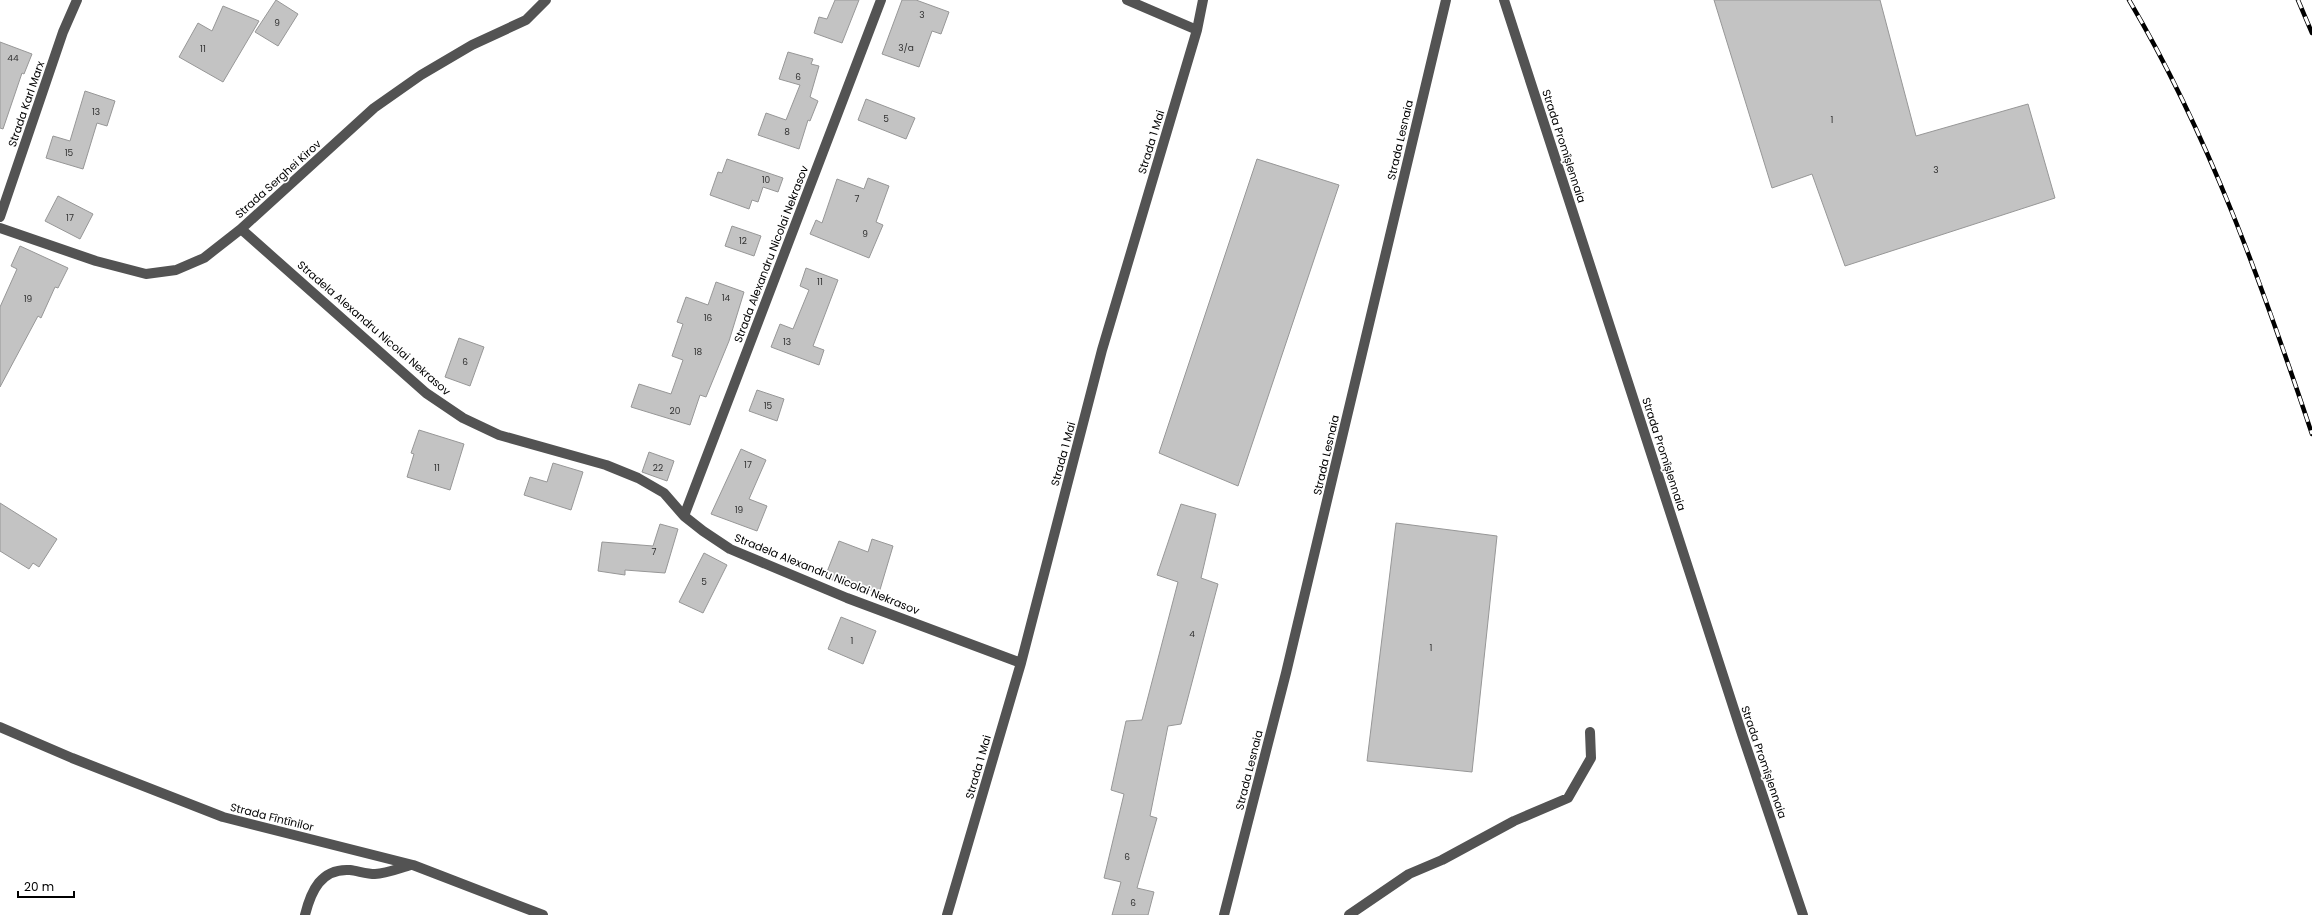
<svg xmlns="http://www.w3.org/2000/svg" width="2312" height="915" viewBox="0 0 2312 915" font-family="Poppins,sans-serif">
	<rect width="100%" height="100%" fill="#fff"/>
	<path fill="#c3c3c3" stroke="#979797" d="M276 0 298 14 278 46 255 32Z
		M835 0H859L842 43 814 33 819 17 827 19Z
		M902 0H916L949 12 941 34 932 31 919 67 882 54Z
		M1714 0H1880L1916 136 2028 104 2055 198 1845 266 1812 174 1772 188Z
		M223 6 259 21 223 82 179 57 198 23 212 31Z
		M0 42 32 54 24 74 22 73 3 129 0 128Z
		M788 52 813 59 811 64 819 66 810 97 818 101 810 121 808 120 799 149 758 135 766 113 786 120 800 85 779 79Z
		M85 91 115 101 107 126 97 123 83 169 46 158 53 136 70 141Z
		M866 99 915 118 906 139 858 120Z
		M727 159 783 178 778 192 763 187 758 202 752 200 749 209 710 195 718 172 722 173Z
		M1257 159 1339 185 1238 486 1159 453Z
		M868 178 889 186 876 222 883 225 869 258 810 234 816 220 822 223 837 179 864 189Z
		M58 196 93 214 80 239 45 221Z
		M732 226 761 236 754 256 725 246Z
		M20 246 68 268 58 288 55 287 41 318 38 316 0 387V307L17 269 11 266Z
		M806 268 838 280 813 346 824 350 819 365 771 347 780 324 793 329 809 290 800 286Z
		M716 282 744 292 729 341 706 397 700 395 690 425 631 407 639 384 671 394 683 360 672 356 683 324 677 322 686 297 708 305Z
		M459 338 484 347 470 386 445 377Z
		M757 390 784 399 777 421 749 411Z
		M419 430 464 444 450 490 407 477 414 454 411 453Z
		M741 449 766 460 749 499 767 506 757 531 711 514Z
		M649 452 674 461 667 481 642 472Z
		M553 463 583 472 571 510 524 495 530 477 547 482Z
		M0 503 57 539 39 567 33 563 29 569 0 551Z
		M1181 504 1216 514 1201 578 1218 584 1181 724 1168 726 1150 816 1157 818 1137 888 1154 892 1148 915H1112L1121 882 1104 878 1124 794 1111 790 1126 721 1142 720 1178 582 1157 575Z
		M1396 523 1497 536 1472 772 1367 761Z
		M660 524 678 529 665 573 625 570V575L598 571 602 542 653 546Z
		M872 539 893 546 879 593 846 583 845 585 825 577 839 541 868 552Z
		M704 553 727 565 703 613 679 602Z
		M841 617 876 631 863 664 828 649Z"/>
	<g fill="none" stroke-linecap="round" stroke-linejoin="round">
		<path stroke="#535353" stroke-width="10" d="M1127 0 1197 30
			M1504 0 1742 734 1803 915
			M0 217 63 32 77 0
			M0 228 96 261 146 274 176 270 204 258 241 229 374 108 421 75 472 45 526 20 546 0
			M241 229 426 393 463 418 499 435 606 465 638 478 664 493 684 516 703 531 730 549 847 598 1021 663
			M684 516 881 0
			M0 727 72 758 223 817 413 865 543 915
			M305 915C311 891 321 868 350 870 358 871 367 874 375 874 386 874 400 868 411 865
			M947 915 1021 663 1102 350 1197 30 1203 0
			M1224 915 1286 673 1446 0
			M1349 915 1409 874 1442 860 1514 821 1568 798 1591 758 1590 732"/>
		<defs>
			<path id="rail" d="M2129 0C2210 137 2262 285 2312 434
				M2298 0 2312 33"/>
		</defs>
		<use href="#rail" stroke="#000" stroke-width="4.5"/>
		<use href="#rail" stroke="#fff" stroke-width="3" stroke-dasharray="9" stroke-linecap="butt"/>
	</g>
	<g text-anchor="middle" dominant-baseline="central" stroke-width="3.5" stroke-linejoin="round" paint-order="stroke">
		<g font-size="9" fill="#313131">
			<text x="922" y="15">3</text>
			<text x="277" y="23">9</text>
			<text x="906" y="48">3/a</text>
			<text x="203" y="49">11</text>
			<text x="13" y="58">44</text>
			<text x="798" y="77">6</text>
			<text x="96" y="112">13</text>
			<text x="886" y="119">5</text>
			<text x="1832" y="120">1</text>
			<text x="787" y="132">8</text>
			<text x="69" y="153">15</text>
			<text x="1936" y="170">3</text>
			<text x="766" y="180">10</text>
			<text x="857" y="199">7</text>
			<text x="70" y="218">17</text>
			<text x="865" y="234">9</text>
			<text x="743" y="241">12</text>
			<text x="820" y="282">11</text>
			<text x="726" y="298">14</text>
			<text x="28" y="299">19</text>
			<text x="708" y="318">16</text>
			<text x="787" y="342">13</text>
			<text x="698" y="352">18</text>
			<text x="465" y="362">6</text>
			<text x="768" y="406">15</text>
			<text x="675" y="411">20</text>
			<text x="748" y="465">17</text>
			<text x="437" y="468">11</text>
			<text x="658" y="468">22</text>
			<text x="739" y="510">19</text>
			<text x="654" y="552">7</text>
			<text x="704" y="582">5</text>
			<text x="1192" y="634">4</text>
			<text x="852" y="641">1</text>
			<text x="1431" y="648">1</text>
			<text x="1127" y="857">6</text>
			<text x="1133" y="903">6</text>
		</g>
		<g font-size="11" fill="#000" stroke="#fff">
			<text transform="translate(26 104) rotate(-71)">Strada Karl Marx</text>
			<text transform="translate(1400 140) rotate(-77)">Strada Lesnaia</text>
			<text transform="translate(1151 142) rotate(-73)">Strada 1 Mai</text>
			<text transform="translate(1564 146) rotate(72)">Strada Promîșlennaia</text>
			<text transform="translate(278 179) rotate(-42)">Strada Serghei Kirov</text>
			<text transform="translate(771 254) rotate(-69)">Strada Alexandru Nicolai Nekrasov</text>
			<text transform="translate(374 328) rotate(41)">Stradela Alexandru Nicolai Nekrasov</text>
			<text transform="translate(1063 454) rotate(-75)">Strada 1 Mai</text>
			<text transform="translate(1664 454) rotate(72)">Strada Promîșlennaia</text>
			<text transform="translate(1326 455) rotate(-77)">Strada Lesnaia</text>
			<text transform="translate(827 574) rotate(22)">Stradela Alexandru Nicolai Nekrasov</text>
			<text transform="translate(1764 762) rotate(71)">Strada Promîșlennaia</text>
			<text transform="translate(978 767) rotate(-74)">Strada 1 Mai</text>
			<text transform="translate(1249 770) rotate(-76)">Strada Lesnaia</text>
			<text transform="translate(272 817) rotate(14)">Strada Fîntînilor</text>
		</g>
	</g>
	<path d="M18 891v6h56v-6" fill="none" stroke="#000000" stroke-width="2"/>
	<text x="24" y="891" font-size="12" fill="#000000" stroke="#ffffff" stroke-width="3" paint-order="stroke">20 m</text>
</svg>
